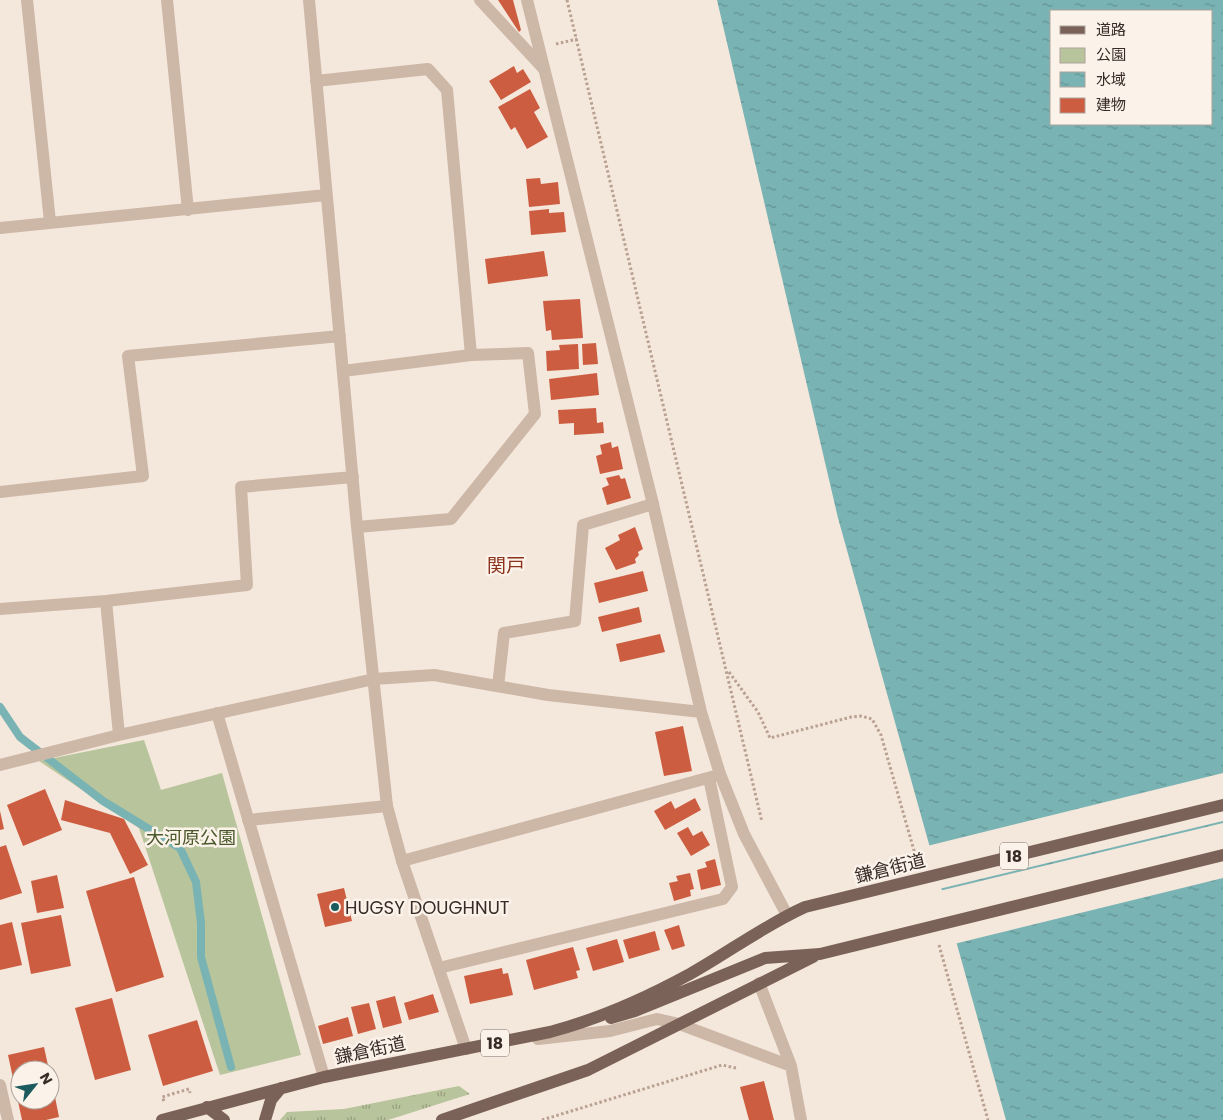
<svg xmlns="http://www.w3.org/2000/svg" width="1223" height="1120" viewBox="0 0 1223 1120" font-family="Poppins,'Noto Sans JP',sans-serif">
	<defs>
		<pattern id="grass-tufts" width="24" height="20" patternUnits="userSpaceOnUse" patternTransform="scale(1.25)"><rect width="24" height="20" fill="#b8c49b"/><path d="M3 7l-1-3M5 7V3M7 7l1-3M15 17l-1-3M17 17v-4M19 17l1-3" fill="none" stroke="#979f7e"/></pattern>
		<pattern id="water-ripples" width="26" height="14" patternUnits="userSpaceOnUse" patternTransform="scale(1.25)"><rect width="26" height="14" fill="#79b3b3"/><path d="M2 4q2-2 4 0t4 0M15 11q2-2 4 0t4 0" fill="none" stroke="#649292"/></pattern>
	</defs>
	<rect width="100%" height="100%" fill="#f4e7dc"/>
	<path fill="url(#grass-tufts)" d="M459 1086 470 1094 388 1120H280L287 1112 344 1109Z"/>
	<path fill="#b8c49b" d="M144 740 161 790 222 773 301 1055 220 1075 139 828 39 761Z"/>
	<path fill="url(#water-ripples)" fill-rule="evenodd" d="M717 0H1223V1120H1006L838 518ZM1052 11H1212V124H1052Z"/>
	<path fill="#f4e7dc" d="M1223 773V821L939 889 927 846Z
		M1223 823V878L954 944 939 891Z"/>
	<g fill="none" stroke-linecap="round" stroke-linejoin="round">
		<path stroke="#79b3b3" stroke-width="8" d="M0 707 20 737 103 801 180 848 196 882 201 923V957L231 1067"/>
	</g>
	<path fill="#cd5d40" d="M498 0H513L521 30 519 32Z
		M514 66 517 73 523 69 531 82 501 100 489 81Z
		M530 89 540 108 534 112 548 137 527 149 515 127 511 130 498 107Z
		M540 178 541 184 558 182 560 204 529 207 526 179Z
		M549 209V213L564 212 566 232 531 235 529 211Z
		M544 251 548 276 488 284 485 259Z
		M580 299 583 338 552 340 551 330 546 331 543 301Z
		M596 343 598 364 583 365 582 344Z
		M578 344 579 369 547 371 546 351 560 350 559 345Z
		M597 373 599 395 551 400 549 379Z
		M596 408 597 423 603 422 604 433 574 435V423L559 424 558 410Z
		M611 442 612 448 618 446 623 469 600 474 596 456 602 454 600 445Z
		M619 475 621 479 625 478 631 498 607 505 602 488 609 485 606 478Z
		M635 527 643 549 638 552 639 555 635 559 636 563 616 570 605 548 620 540 618 535Z
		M643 571 648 591 599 603 594 583Z
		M639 607 642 622 602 632 598 617Z
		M660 634 665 652 620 662 616 644Z
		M683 726 692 771 664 776 655 732Z
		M45 789 62 830 23 846 7 805Z
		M695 798 701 810 665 830 654 811 671 801 675 809Z
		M65 800 124 819 148 865 130 874 110 833 61 820Z
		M0 811 4 829 0 830Z
		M688 827 693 836 702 831 710 845 691 856 677 833Z
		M6 845 22 893 0 900V847Z
		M715 859 721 885 701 890 697 870 707 867 705 862Z
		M690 873 694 889 690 890 691 896 674 901 669 883 678 881 676 876Z
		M57 875 64 908 37 913 31 881Z
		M134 877 164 977 116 992 86 891Z
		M344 888 352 921 325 927 317 894Z
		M61 915 71 966 31 974 21 923Z
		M12 922 22 965 0 970V925Z
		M679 925 685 946 672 950 664 930Z
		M655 931 660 950 629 959 623 940Z
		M617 939 624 962 593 971 586 948Z
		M573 947 580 970 576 971 578 978 534 990 526 960Z
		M502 968 503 974 508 973 513 995 470 1004 464 976Z
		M433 994 439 1012 409 1020 404 1003Z
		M395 996 402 1023 383 1028 376 1001Z
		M112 998 131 1070 95 1080 75 1008Z
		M369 1003 376 1029 358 1034 351 1007Z
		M348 1017 353 1036 323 1044 318 1026Z
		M197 1020 213 1071 163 1086 148 1035Z
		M44 1047 49 1070H20V1100H50L51 1077 59 1117 46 1120H22L8 1055Z
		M764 1081 774 1120H749L740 1087Z"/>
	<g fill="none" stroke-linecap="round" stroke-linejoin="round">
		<path stroke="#b9a091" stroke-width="3" stroke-dasharray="2.5 2.5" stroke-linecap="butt" d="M567 0 762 822
			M556 44 577 39
			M729 672 758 712 770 738 851 717 861 716 872 719 881 735 917 861
			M939 945 988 1120
			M164 1101 162 1097 189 1089 190 1093
			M542 1120 722 1065 736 1068"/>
		<path stroke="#cdb7a7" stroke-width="12" d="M498 686 504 633 575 621 583 525 653 504
			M248 820 387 806
			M402 861 715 776
			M439 968 723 899 732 887 709 778"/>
		<path stroke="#cdb7a7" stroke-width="12" d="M27 0 50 222
			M167 0 188 210
			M309 0 357 527 387 806 402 861 466 1049
			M480 0 543 68
			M527 0 653 504 701 712
			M316 81 428 69 447 90 471 355 343 371
			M0 228 326 195
			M0 492 143 476 128 356 340 336
			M357 527 451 519 535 414 528 353 471 355
			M106 601 119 735
			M0 609 106 601 247 585 241 487 353 477
			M217 713 324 1077
			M0 765 119 735 374 679 434 675 548 695 701 712 720 774 744 834 787 915
			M759 983 791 1066 801 1120
			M538 1039 610 1031 657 1019 679 1024 791 1066
			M0 1085 8 1120"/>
		<path stroke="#7b6258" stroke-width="12" d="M611 1018 635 1011 765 958 820 954 1223 855
			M207 1107 224 1120
			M162 1120 324 1077 550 1032C599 1019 646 998 690 974 729 952 765 925 805 907L1223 805
			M265 1120 271 1100 281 1088
			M442 1120 588 1070 813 957"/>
	</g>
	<circle fill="#1b5b5d" stroke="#fbf2e9" stroke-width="2" cx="335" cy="907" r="5"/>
	<g text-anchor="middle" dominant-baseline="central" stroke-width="5" stroke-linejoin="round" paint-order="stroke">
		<g fill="#fbf2e9" stroke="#736762" stroke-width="1">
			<rect x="1000" y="842.5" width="28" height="27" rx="4"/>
			<rect x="481" y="1029.5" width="28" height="27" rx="4"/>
		</g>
		<g font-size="16" font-weight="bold" fill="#392c28">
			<text x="1014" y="856">18</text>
			<text x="495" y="1043">18</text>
		</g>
		<g font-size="18" fill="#49582a" stroke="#fbf2e9">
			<text x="191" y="837">大河原公園</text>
		</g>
		<g font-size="18" fill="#392c28" stroke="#fbf2e9">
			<text transform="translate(890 868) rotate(-14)">鎌倉街道</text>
			<text transform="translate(370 1050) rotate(-12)">鎌倉街道</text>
		</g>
		<g font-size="18" fill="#392c28" stroke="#fbf2e9" text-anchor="start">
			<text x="345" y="907">HUGSY DOUGHNUT</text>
		</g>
		<g font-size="19" fill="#8d321c" stroke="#fbf2e9">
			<text x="506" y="565">関戸</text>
		</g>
	</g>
	<rect x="1050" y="10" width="162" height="115" fill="#fbf2e9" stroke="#ada39c"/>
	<rect x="1060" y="26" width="25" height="8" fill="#7b6258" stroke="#ada39c"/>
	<text x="1096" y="35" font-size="15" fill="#392c28">道路</text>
	<rect x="1060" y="48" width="25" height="15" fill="#b8c49b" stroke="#ada39c"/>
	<text x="1096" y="60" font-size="15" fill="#392c28">公園</text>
	<rect x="1060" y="72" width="25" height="15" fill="url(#water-ripples)" stroke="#ada39c"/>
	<text x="1096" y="85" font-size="15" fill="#392c28">水域</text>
	<rect x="1060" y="98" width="25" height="15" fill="#cd5d40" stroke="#ada39c"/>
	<text x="1096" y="110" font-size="15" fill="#392c28">建物</text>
	<g transform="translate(35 1085) rotate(60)"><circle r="24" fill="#fbf2e9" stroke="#ada39c"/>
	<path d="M0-4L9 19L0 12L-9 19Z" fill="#1b5b5d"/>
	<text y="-8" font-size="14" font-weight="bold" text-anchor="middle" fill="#392c28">N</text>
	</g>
</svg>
